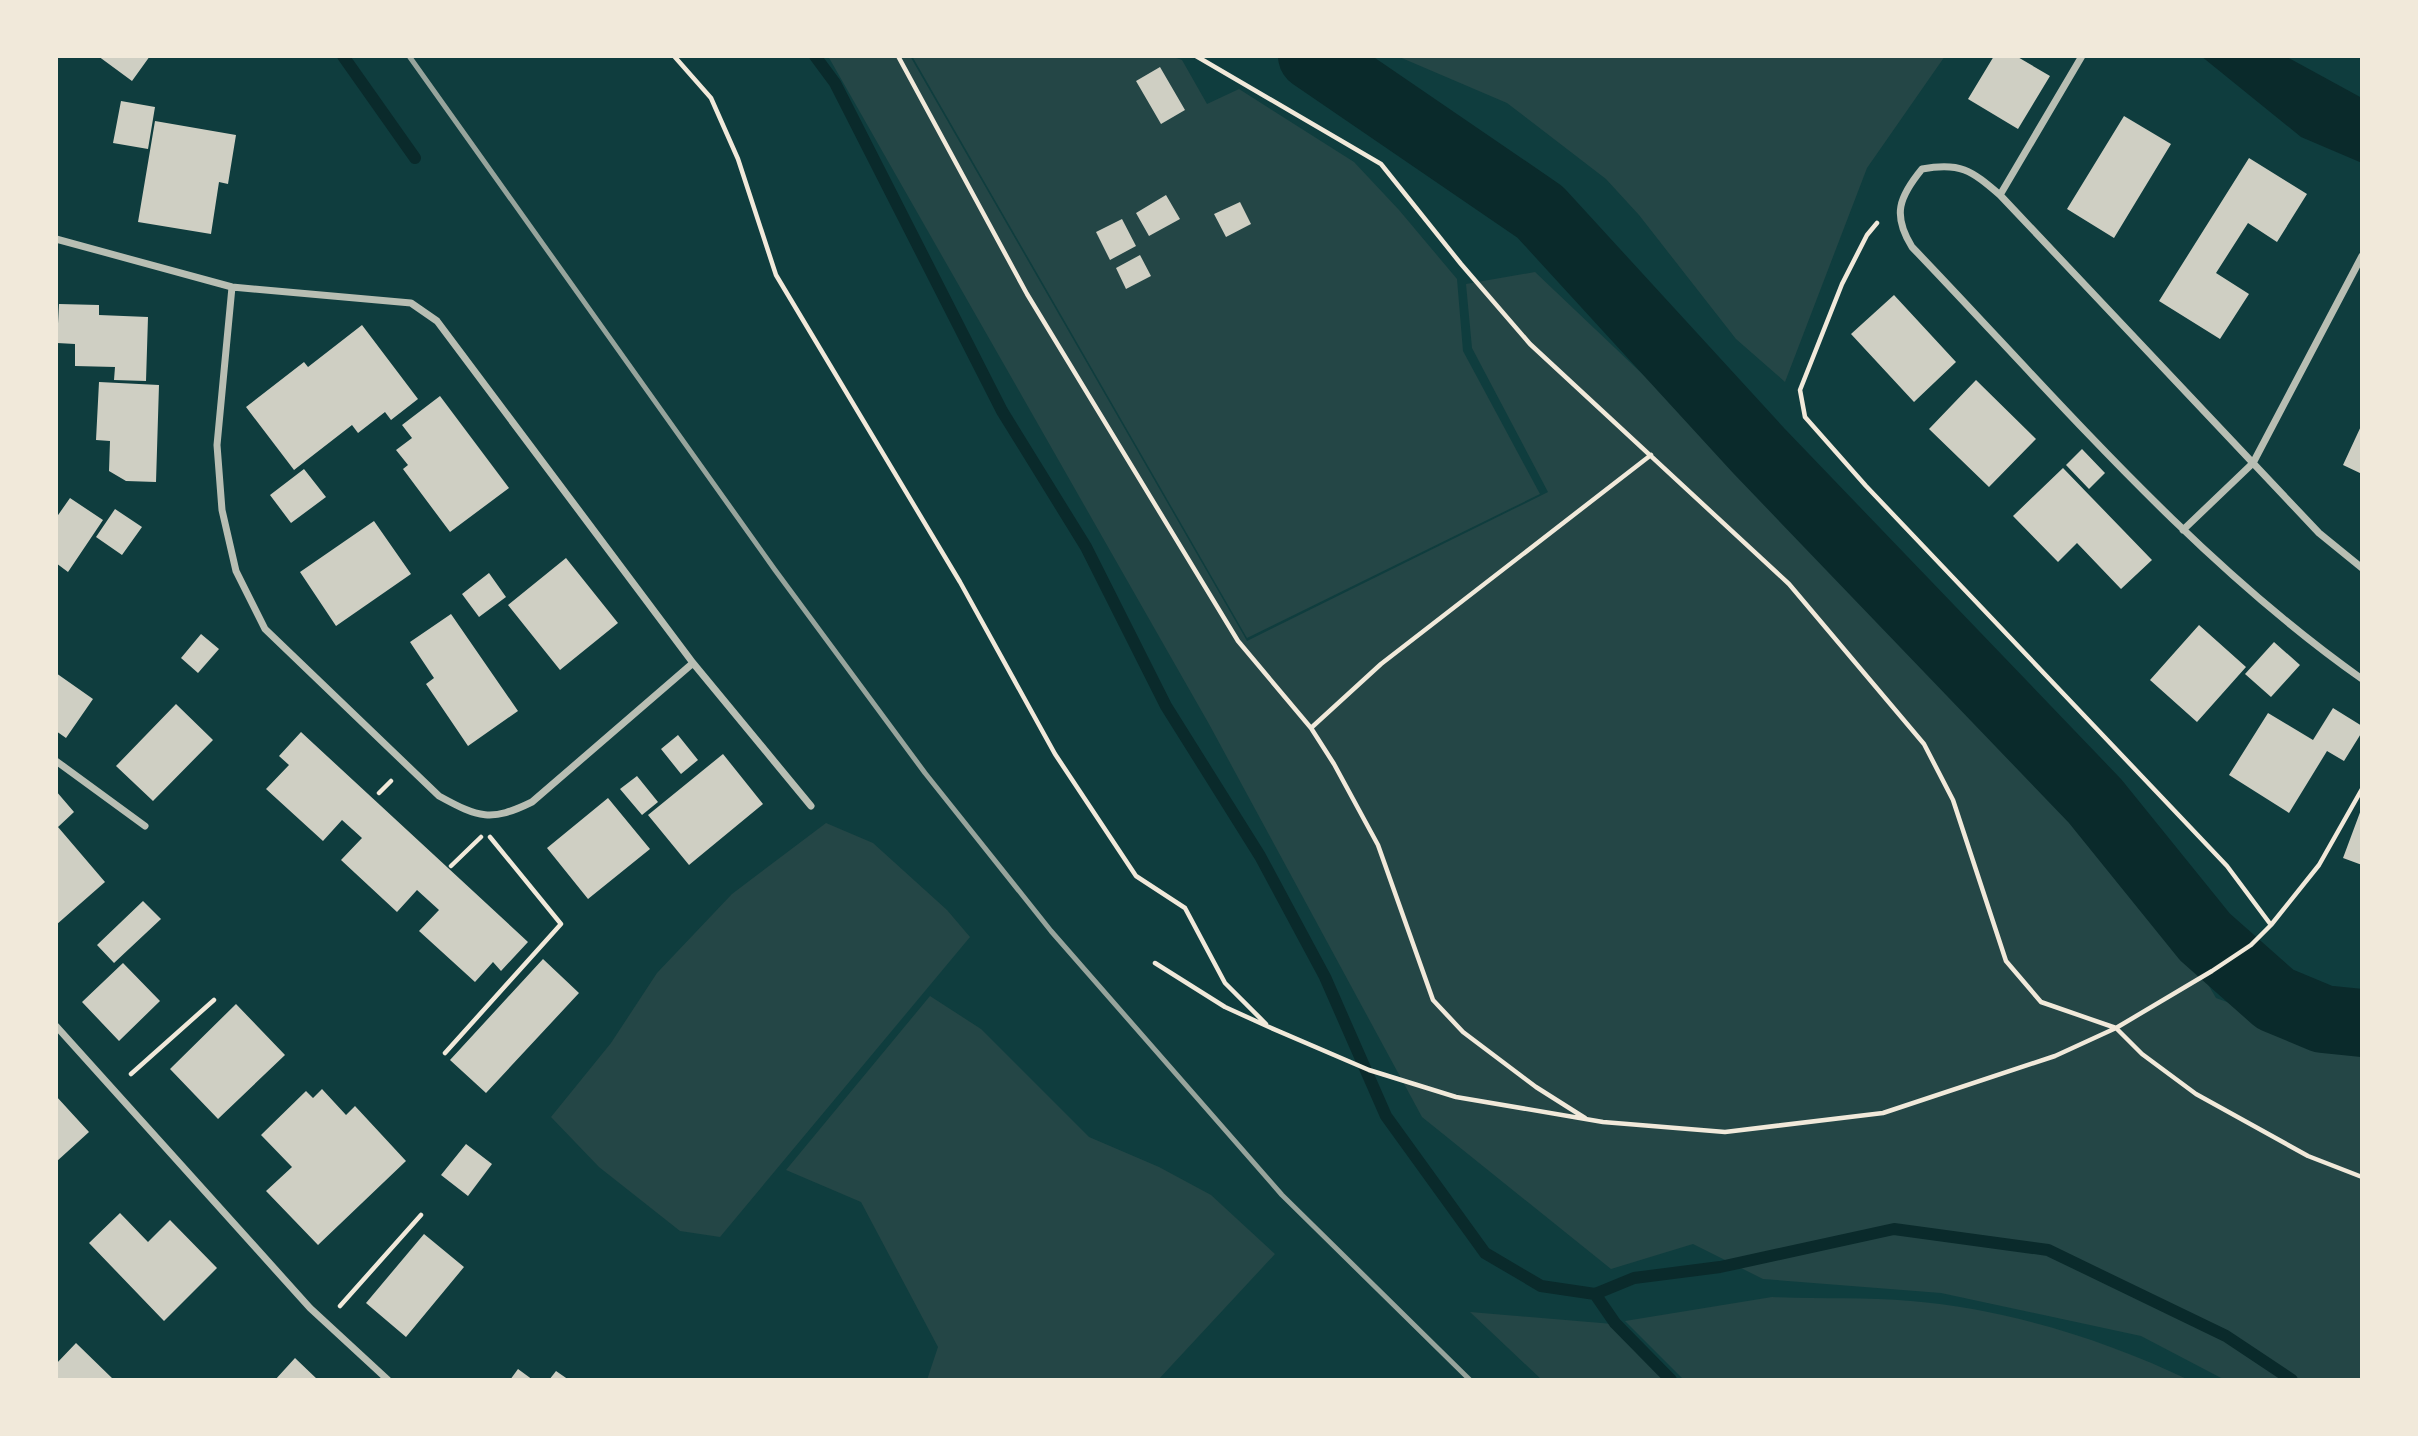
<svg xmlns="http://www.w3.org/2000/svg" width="2418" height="1436" viewBox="0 0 2418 1436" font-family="'Golos Text',sans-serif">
	<rect width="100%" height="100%" fill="#0f3d3e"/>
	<path fill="#244646" d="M828 56H910L1247 641 1548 492 1472 348 1466 284 1535 272 1796 520 2190 954 2216 998 2312 1033 2362 1036V1380H2225L2141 1336 1941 1293 1763 1279 1693 1244 1611 1269 1422 1117 1209 724Z
		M912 56H1170L1182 60 1207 104 1239 89 1354 162 1399 210 1457 279 1463 351 1540 494 1247 638Z
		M1397 56H1945L1867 168 1785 382 1736 339 1639 215 1606 179 1507 103Z
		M826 823 873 843 947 910 970 937 720 1237 680 1231 599 1167 551 1117 611 1043 657 973 732 894Z
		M930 996 981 1029 1089 1137 1159 1167 1211 1195 1275 1254 1158 1380H927L938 1347 861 1202 786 1170Z
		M1772 1297C1818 1299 1865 1297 1911 1301 2006 1309 2104 1339 2189 1380H1684L1625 1321Z
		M1470 1312 1613 1324 1666 1380H1542Z"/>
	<path fill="#0a2a2b" d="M2201 56H2285L2362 98V163L2301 137Z"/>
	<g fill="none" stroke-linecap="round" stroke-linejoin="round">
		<path stroke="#0a2a2b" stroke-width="12" d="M343 56 415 158
			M815 56 835 83 1002 411 1086 547 1166 706 1260 856 1325 977 1386 1116 1485 1253 1541 1286 1595 1294 1634 1278 1720 1267 1894 1229 2048 1250 2226 1336 2292 1380
			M1595 1294 1615 1323 1671 1380"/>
		<path stroke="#0a2a2b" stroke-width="68" d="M1312 56 1540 212 1759 451 2095 801 2205 937 2275 999 2323 1019 2362 1023"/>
	</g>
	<path fill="#cfcfc3" d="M98 56H150L132 81Z
		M1994 56H2016L2050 76 2018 129 1968 99Z
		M1160 67 1185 110 1161 124 1136 81Z
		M121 101 155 107 148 149 113 143Z
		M2124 116 2171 144 2114 238 2067 209Z
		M155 121 236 135 228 184 219 182 211 234 138 222Z
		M2249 158 2307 194 2277 242 2248 223 2216 273 2249 294 2220 339 2159 301Z
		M1166 195 1180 219 1149 236 1136 213Z
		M1240 202 1251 224 1226 237 1214 214Z
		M1122 219 1136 246 1110 260 1096 232Z
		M1140 255 1151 276 1126 289 1116 268Z
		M1894 295 1956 362 1914 402 1851 334Z
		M59 304 99 305V315L148 317 146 381 114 380 115 367 75 366V344L57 343Z
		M362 325 418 399 391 420 385 412 358 433 352 425 294 470 246 407 304 362 308 367Z
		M1976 380 2036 439 1989 487 1929 429Z
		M99 382 159 385 156 482 126 481 109 471 110 441 96 440Z
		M440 396 509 488 450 532 403 469 408 465 396 450 412 438 402 425Z
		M2362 424V474L2343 465Z
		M2082 449 2105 473 2089 489 2066 465Z
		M2063 468 2152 560 2121 589 2077 543 2058 562 2013 516Z
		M304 469 326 497 291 523 270 495Z
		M70 498 103 520 68 572 56 563V518Z
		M115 509 142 527 122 555 96 537Z
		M374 521 411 574 336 626 300 572Z
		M566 558 618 623 560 670 508 605Z
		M489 573 506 597 479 617 462 594Z
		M451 614 518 711 468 746 426 684 434 678 410 642Z
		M2199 625 2246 667 2197 722 2150 680Z
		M201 634 219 649 198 673 181 658Z
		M2274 642 2300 665 2271 697 2245 674Z
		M56 673 93 699 66 738 56 731Z
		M176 704 213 740 153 801 116 766Z
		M2333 708 2362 726V732L2344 761 2327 751 2289 813 2229 775 2268 713 2313 740Z
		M301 732 528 942 501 971 493 962 475 982 419 931 439 910 417 890 397 912 341 860 362 838 342 820 323 841 266 789 289 765 279 756Z
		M678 735 698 760 681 774 661 749Z
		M723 754 763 804 689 865 648 815Z
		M637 776 658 802 642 815 620 789Z
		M56 791 74 812 58 827 105 882 56 925Z
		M608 798 650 849 588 899 547 848Z
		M2362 807V865L2343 858Z
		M143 901 161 919 114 963 97 945Z
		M543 959 579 993 486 1093 450 1060Z
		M123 963 160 1001 119 1041 82 1002Z
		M236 1004 285 1055 218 1119 170 1069Z
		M322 1089 346 1115 355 1106 406 1161 318 1245 266 1191 292 1167 261 1135 306 1091 313 1098Z
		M56 1096 89 1132 56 1162Z
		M466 1144 492 1164 468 1196 441 1175Z
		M120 1213 148 1242 170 1220 217 1268 164 1321 89 1243Z
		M424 1234 464 1267 406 1337 366 1303Z
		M76 1343 114 1380H56V1364Z
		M295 1358 318 1380H275Z
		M518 1369 533 1380H510Z
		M556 1371 569 1380H549Z"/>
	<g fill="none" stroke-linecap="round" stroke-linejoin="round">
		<path stroke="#f1e9da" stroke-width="4.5" d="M674 56 711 98 738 159 776 275 960 582 1055 754 1136 876 1185 908 1225 983 1266 1024
			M898 56 1027 294 1238 641 1311 728 1334 764 1378 845 1433 1000 1463 1032 1536 1087 1585 1118
			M1196 56 1381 164 1461 264 1530 344 1789 584 1924 744 1953 800 2006 961 2041 1002 2116 1028 2142 1054 2196 1094 2308 1156 2362 1177
			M1877 223 1867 235 1842 284 1800 390 1805 417 1866 486 2227 866 2271 925
			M1311 728 1381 664 1651 455
			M379 793 391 781
			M451 866 481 837
			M1155 963 1225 1007 1269 1027 1369 1070 1456 1097 1603 1122 1725 1132 1883 1113 2055 1056 2116 1028 2212 971 2251 945 2271 925 2319 865 2362 789
			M445 1053 561 924 490 837
			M131 1074 214 1000
			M340 1306 421 1215"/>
		<path stroke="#b8beb3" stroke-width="7" d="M2000 195 2082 56
			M56 239 232 287 411 303 437 321 693 663 811 806
			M232 287 217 445 222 510 236 571 265 629 439 796C479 818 491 822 532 802L693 663
			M2183 530 2253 463 2362 256
			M2362 568 2319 533 2000 195C1971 170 1960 162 1922 169 1899 197 1892 215 1912 247 2055 396 2192 559 2362 679
			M56 761 145 826
			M56 1026 310 1308 388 1380"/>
		<path stroke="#97a49c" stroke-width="5" d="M409 56 775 570 925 773 1051 931 1282 1195 1470 1380"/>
	</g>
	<rect width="2418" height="1436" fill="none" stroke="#f1e9da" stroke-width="116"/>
</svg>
